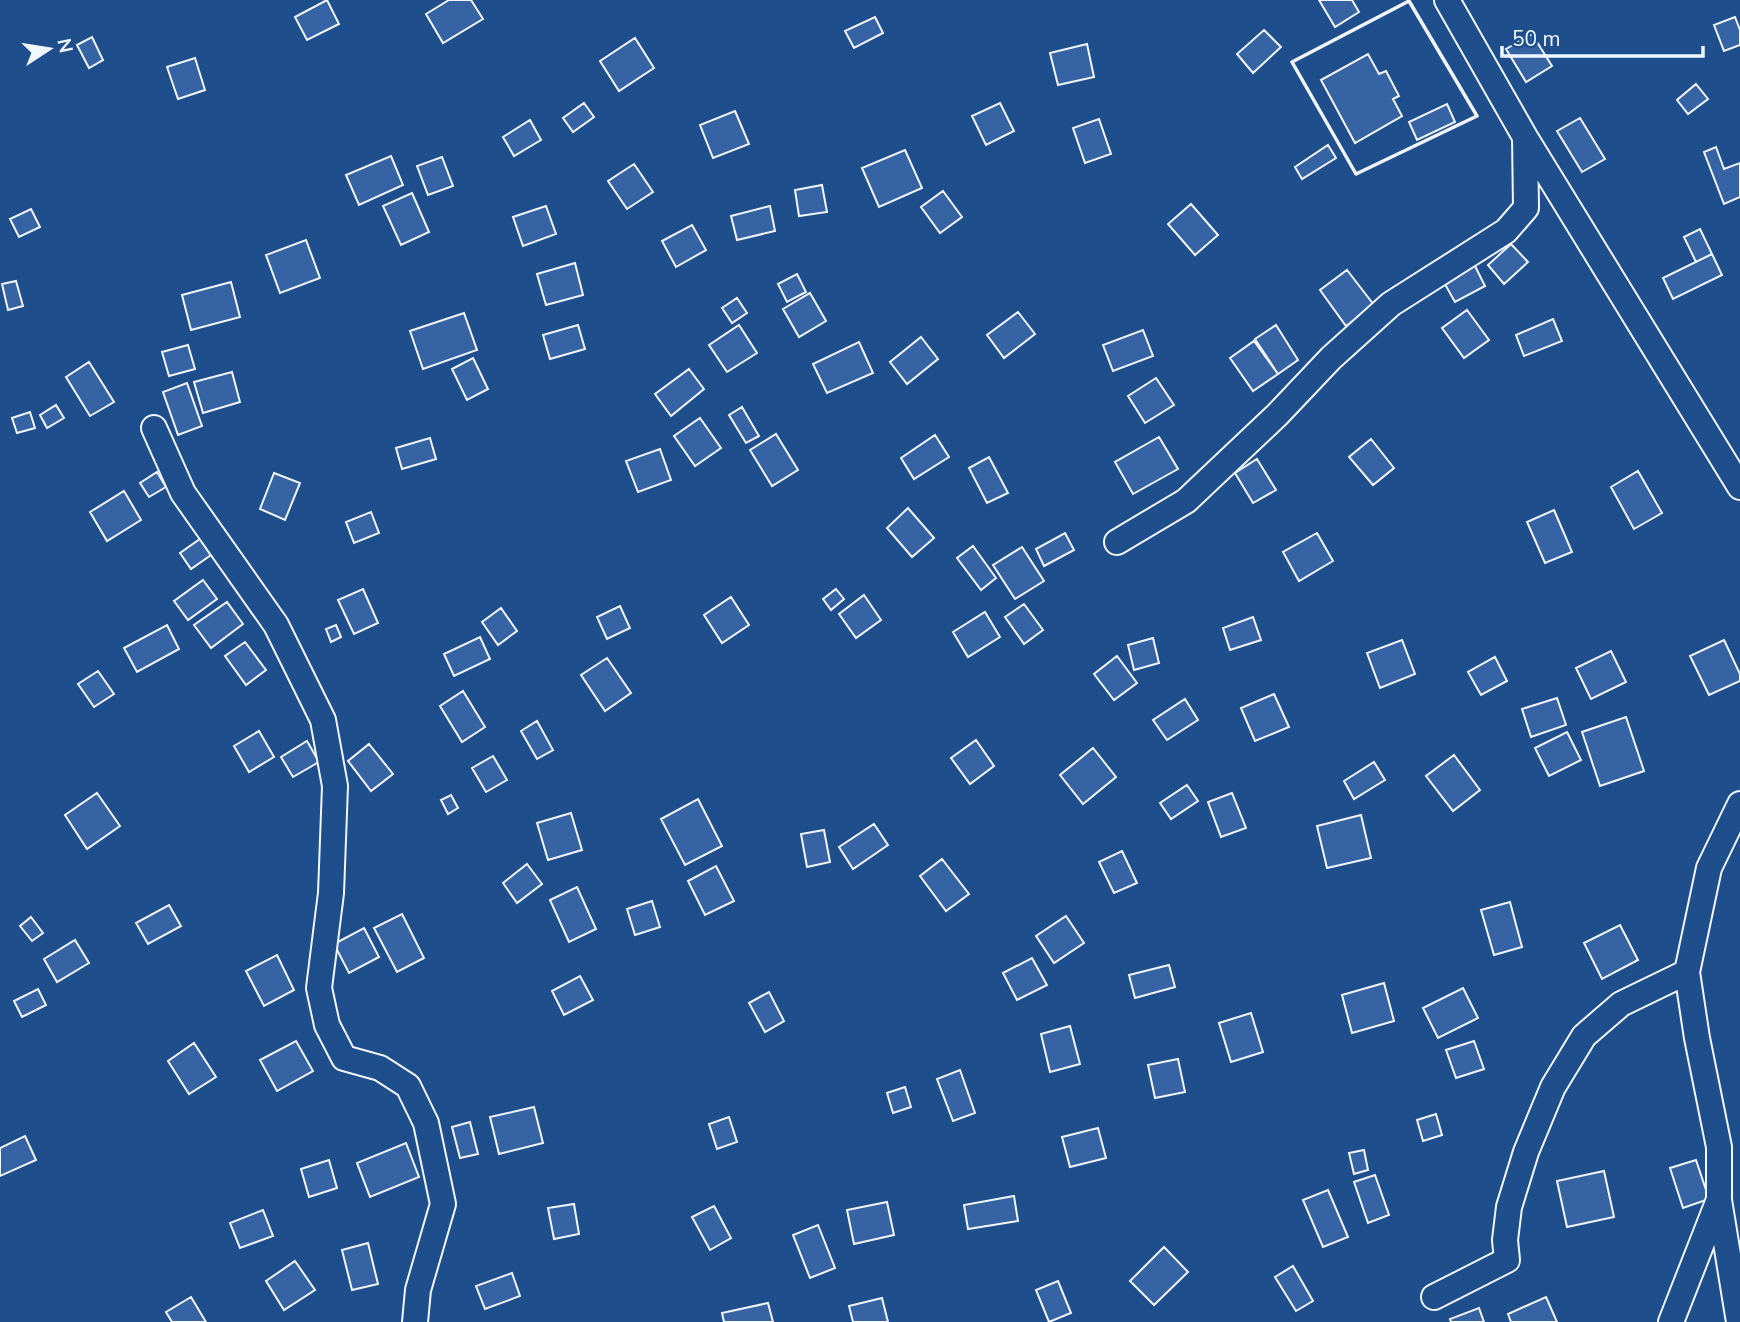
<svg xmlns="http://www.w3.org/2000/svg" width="1740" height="1322" viewBox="0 0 1740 1322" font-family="'Nunito Sans',sans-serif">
	<rect width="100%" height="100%" fill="#1f4e8c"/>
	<path fill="#3563a3" stroke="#f2f6ff" stroke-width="2" d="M327 0 339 24 307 40 295 17Z
		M449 0H471L483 19 443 43 426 14Z
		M1319 0H1352L1359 12 1335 27Z
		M875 17 883 33 854 48 845 31Z
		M1735 17 1740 30V45L1724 51 1714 25Z
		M1264 30 1281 47 1253 73 1237 54Z
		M1532 34 1552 66 1526 82 1506 49Z
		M92 37 103 60 89 68 77 45Z
		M635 38 654 68 619 91 600 61Z
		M1087 44 1094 77 1058 85 1050 53Z
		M1368 54 1379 74 1386 71 1399 96 1393 99 1402 116 1355 143 1321 80Z
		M195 58 205 90 178 99 167 67Z
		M1696 84 1708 99 1688 114 1677 100Z
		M584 103 594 117 573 132 563 118Z
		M1000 103 1014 131 986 145 972 116Z
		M1447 104 1455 122 1417 140 1409 122Z
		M735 111 749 144 713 158 700 125Z
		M1580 118 1605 159 1582 172 1557 131Z
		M1099 119 1111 154 1085 163 1073 128Z
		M530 120 541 140 514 156 503 137Z
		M1328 145 1336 158 1302 179 1295 167Z
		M1716 147 1724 169 1740 163V197L1724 204 1704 152Z
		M905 150 922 188 879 207 862 168Z
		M391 156 403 185 359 205 346 175Z
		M442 157 453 186 428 195 417 166Z
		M634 164 653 192 627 209 608 181Z
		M822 185 827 212 799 216 795 190Z
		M943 191 962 217 940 233 921 207Z
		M412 193 429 232 401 245 383 206Z
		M1191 204 1218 235 1195 255 1168 224Z
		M546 206 556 234 523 246 513 217Z
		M770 206 775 231 737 240 731 216Z
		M31 209 40 227 19 237 10 219Z
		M692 225 706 250 676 267 662 241Z
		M1700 229 1712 254 1696 262 1684 237Z
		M306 240 320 278 280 293 266 255Z
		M1511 244 1528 262 1504 284 1488 265Z
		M1712 254 1722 275 1673 299 1663 278Z
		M1473 262 1485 286 1455 302 1442 279Z
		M575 263 583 295 546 305 537 274Z
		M1347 270 1374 305 1346 326 1320 290Z
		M797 274 806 292 787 302 778 284Z
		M16 281 23 306 8 310 2 284Z
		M231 282 240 317 191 330 182 295Z
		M810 293 826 321 799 337 783 309Z
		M737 298 747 313 732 323 722 308Z
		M1467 310 1489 340 1464 358 1442 328Z
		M1018 312 1035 334 1004 358 987 335Z
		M464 313 477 350 423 369 410 331Z
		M1553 319 1562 341 1524 356 1516 335Z
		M578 325 585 349 550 359 543 335Z
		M739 325 757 353 727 372 709 345Z
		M1276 325 1298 360 1278 374 1255 339Z
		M1143 330 1153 356 1113 371 1103 345Z
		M921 337 938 359 907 384 890 362Z
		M1254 341 1278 374 1253 391 1230 358Z
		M859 342 873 373 827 393 813 364Z
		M188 345 195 369 169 376 162 352Z
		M473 358 488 389 467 400 452 369Z
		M89 362 114 402 90 416 66 377Z
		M689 369 704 389 671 416 655 394Z
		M232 372 240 402 203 413 194 382Z
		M1156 378 1174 405 1145 423 1128 396Z
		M187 383 202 426 178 435 163 392Z
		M56 405 64 418 47 428 40 415Z
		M742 407 759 436 746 443 729 415Z
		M30 412 35 428 17 433 12 418Z
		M700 418 721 448 695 466 674 436Z
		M776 434 798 470 772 486 750 450Z
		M935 435 949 457 914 479 901 458Z
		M1159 437 1178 469 1133 494 1115 462Z
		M430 438 436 459 402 469 396 448Z
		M1371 439 1394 468 1373 485 1349 457Z
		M660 449 671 480 638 492 626 461Z
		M989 457 1008 493 987 503 969 468Z
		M1257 459 1276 490 1253 503 1235 473Z
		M1638 471 1662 513 1634 529 1611 487Z
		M157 472 166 487 149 497 140 483Z
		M274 473 300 483 285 520 260 509Z
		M124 491 141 520 107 541 90 512Z
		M908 508 934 538 912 557 887 528Z
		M1554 510 1572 552 1545 563 1527 522Z
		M371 512 379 533 354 543 346 522Z
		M1065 533 1074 550 1044 566 1036 549Z
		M1317 533 1333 561 1299 581 1283 552Z
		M200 539 211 555 191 569 180 553Z
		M973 546 996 578 981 590 957 558Z
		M1022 547 1044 581 1015 599 993 565Z
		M203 580 217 599 188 620 174 601Z
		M363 589 378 623 354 634 338 600Z
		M836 589 844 599 831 610 823 599Z
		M864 595 881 620 856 638 839 614Z
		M731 597 749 625 722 643 704 615Z
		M227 602 243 624 211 648 194 625Z
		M1024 604 1043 630 1024 644 1005 617Z
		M620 606 630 628 607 639 597 617Z
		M501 608 517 631 498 645 482 622Z
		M985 612 1000 637 968 657 953 632Z
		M1253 617 1261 640 1230 650 1223 628Z
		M167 625 179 649 137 672 124 648Z
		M336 625 341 637 331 642 326 629Z
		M480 637 490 659 454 676 444 654Z
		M1153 638 1159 663 1134 670 1128 645Z
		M1402 640 1415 674 1380 688 1367 653Z
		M1724 640 1740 674V681L1709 695 1690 656Z
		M245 642 266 670 246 685 225 656Z
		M1611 651 1626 682 1591 699 1576 668Z
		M1117 656 1137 683 1114 700 1094 674Z
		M1495 657 1507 681 1481 695 1468 672Z
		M607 658 631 693 605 711 581 675Z
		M98 671 114 694 94 707 78 684Z
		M463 691 485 727 462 742 440 706Z
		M1274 694 1289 727 1255 741 1241 708Z
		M1557 698 1566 725 1531 737 1522 709Z
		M1185 699 1198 720 1167 740 1153 720Z
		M1626 717 1644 771 1600 786 1582 732Z
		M537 721 553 750 537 759 521 731Z
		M259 731 274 757 249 772 234 746Z
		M1567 732 1581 760 1549 776 1535 748Z
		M976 740 994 766 970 784 951 758Z
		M307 741 319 762 293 777 281 757Z
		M369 744 393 774 371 791 348 761Z
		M1093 748 1116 777 1083 804 1060 775Z
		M1454 755 1480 790 1453 811 1426 776Z
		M493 756 507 780 486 792 472 768Z
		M1374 762 1385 780 1354 799 1344 781Z
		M1187 785 1198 801 1171 819 1160 803Z
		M97 793 120 826 87 849 65 815Z
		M1232 793 1246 828 1221 837 1208 802Z
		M451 795 458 808 448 814 441 800Z
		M698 799 722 846 685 865 661 819Z
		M571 813 582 850 548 860 537 823Z
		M1361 815 1371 858 1327 868 1317 826Z
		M874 824 888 845 853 869 839 847Z
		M824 830 830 862 807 867 801 834Z
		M1122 851 1137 883 1114 893 1099 862Z
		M942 859 969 894 946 911 920 876Z
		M527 864 542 884 517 903 503 883Z
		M716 866 734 901 705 915 688 881Z
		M577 887 596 929 569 942 550 900Z
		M652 901 660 927 635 935 627 909Z
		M1510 902 1522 947 1494 955 1481 910Z
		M169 905 181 926 148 944 136 923Z
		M402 914 424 958 397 972 374 928Z
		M1066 916 1084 943 1054 963 1036 936Z
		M31 917 43 933 32 941 20 926Z
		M1620 925 1638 960 1602 979 1584 943Z
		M364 928 379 957 349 973 334 944Z
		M75 940 89 963 57 982 44 959Z
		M277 955 294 990 264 1006 246 971Z
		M1032 958 1047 985 1017 1000 1003 973Z
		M1169 965 1175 987 1135 998 1129 975Z
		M580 976 593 1000 564 1015 552 991Z
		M1384 983 1394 1021 1352 1033 1342 995Z
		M1463 988 1478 1018 1438 1038 1423 1008Z
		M38 989 46 1005 22 1017 14 1001Z
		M769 992 784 1021 765 1032 749 1003Z
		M1251 1013 1263 1052 1231 1062 1219 1023Z
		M1070 1026 1080 1064 1050 1072 1041 1034Z
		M296 1041 313 1071 277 1091 260 1060Z
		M1474 1041 1484 1069 1456 1078 1446 1050Z
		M194 1043 216 1077 189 1094 168 1061Z
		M1178 1059 1185 1092 1155 1098 1148 1065Z
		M960 1070 975 1113 953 1121 937 1079Z
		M905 1087 911 1107 893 1113 887 1093Z
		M534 1107 543 1143 499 1154 490 1117Z
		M1436 1114 1442 1135 1423 1141 1417 1120Z
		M729 1117 737 1142 717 1149 709 1124Z
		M470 1122 478 1154 460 1158 452 1127Z
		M1098 1128 1106 1158 1070 1167 1062 1137Z
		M25 1136 36 1160 0 1176V1148Z
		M406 1143 419 1177 370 1197 357 1163Z
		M1364 1150 1368 1170 1354 1174 1349 1153Z
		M329 1160 337 1188 309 1197 301 1169Z
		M1696 1160 1709 1199 1683 1208 1670 1168Z
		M1604 1171 1614 1217 1567 1227 1557 1181Z
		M1375 1175 1389 1215 1368 1223 1354 1182Z
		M1328 1190 1348 1237 1323 1247 1303 1200Z
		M1014 1196 1018 1221 968 1229 964 1205Z
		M887 1202 894 1235 854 1244 847 1210Z
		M574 1204 579 1234 554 1239 548 1208Z
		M714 1206 731 1238 710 1250 692 1217Z
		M263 1210 273 1236 240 1248 230 1223Z
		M818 1225 835 1268 810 1278 793 1235Z
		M368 1243 378 1284 352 1290 342 1250Z
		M1164 1247 1188 1272 1154 1305 1130 1281Z
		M295 1261 315 1290 284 1310 266 1281Z
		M1293 1266 1313 1301 1296 1311 1275 1277Z
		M512 1273 520 1296 485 1309 476 1286Z
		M1058 1281 1071 1313 1049 1322 1036 1290Z
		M191 1297 206 1322H172L166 1312Z
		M1546 1297 1557 1322H1511L1508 1314Z
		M882 1298 888 1322H853L849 1306Z
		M768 1303 773 1322H724L722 1313Z
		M1479 1308 1484 1322H1451L1450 1319Z"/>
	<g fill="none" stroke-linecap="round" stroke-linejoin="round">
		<defs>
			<path id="street" d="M1447 0 1525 137 1740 487
				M154 428 183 493 276 625 323 720 335 786 331 893 319 988 327 1025 344 1058 380 1068 408 1086 426 1123 443 1204 418 1290 415 1322
				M1117 542 1186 501 1277 415 1331 358 1391 304 1506 231 1526 208 1525 137
				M1434 1297 1507 1260 1505 1240 1509 1207 1526 1152 1553 1087 1584 1036 1621 1004 1687 972
				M1671 1322 1718 1202
				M1739 1322 1719 1200V1147L1697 1038 1687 972 1709 868 1740 804"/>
		</defs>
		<use href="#street" stroke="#f2f6ff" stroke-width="28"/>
		<use href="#street" stroke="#1f4e8c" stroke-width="24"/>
		<path stroke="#f2f6ff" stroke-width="3.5" d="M1409 1 1477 116 1356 174 1292 62Z"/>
	</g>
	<g transform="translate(49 49) rotate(78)" stroke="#1f4e8c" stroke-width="5" paint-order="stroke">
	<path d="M0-5L12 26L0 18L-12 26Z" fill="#f2f6ff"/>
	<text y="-10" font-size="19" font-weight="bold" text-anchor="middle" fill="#f2f6ff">N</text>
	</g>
	<path d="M1502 46v10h201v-10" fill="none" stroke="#f2f6ff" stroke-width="3.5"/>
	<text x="1512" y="46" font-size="21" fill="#f2f6ff" stroke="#1f4e8c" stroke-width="5" paint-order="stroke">50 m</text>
</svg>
